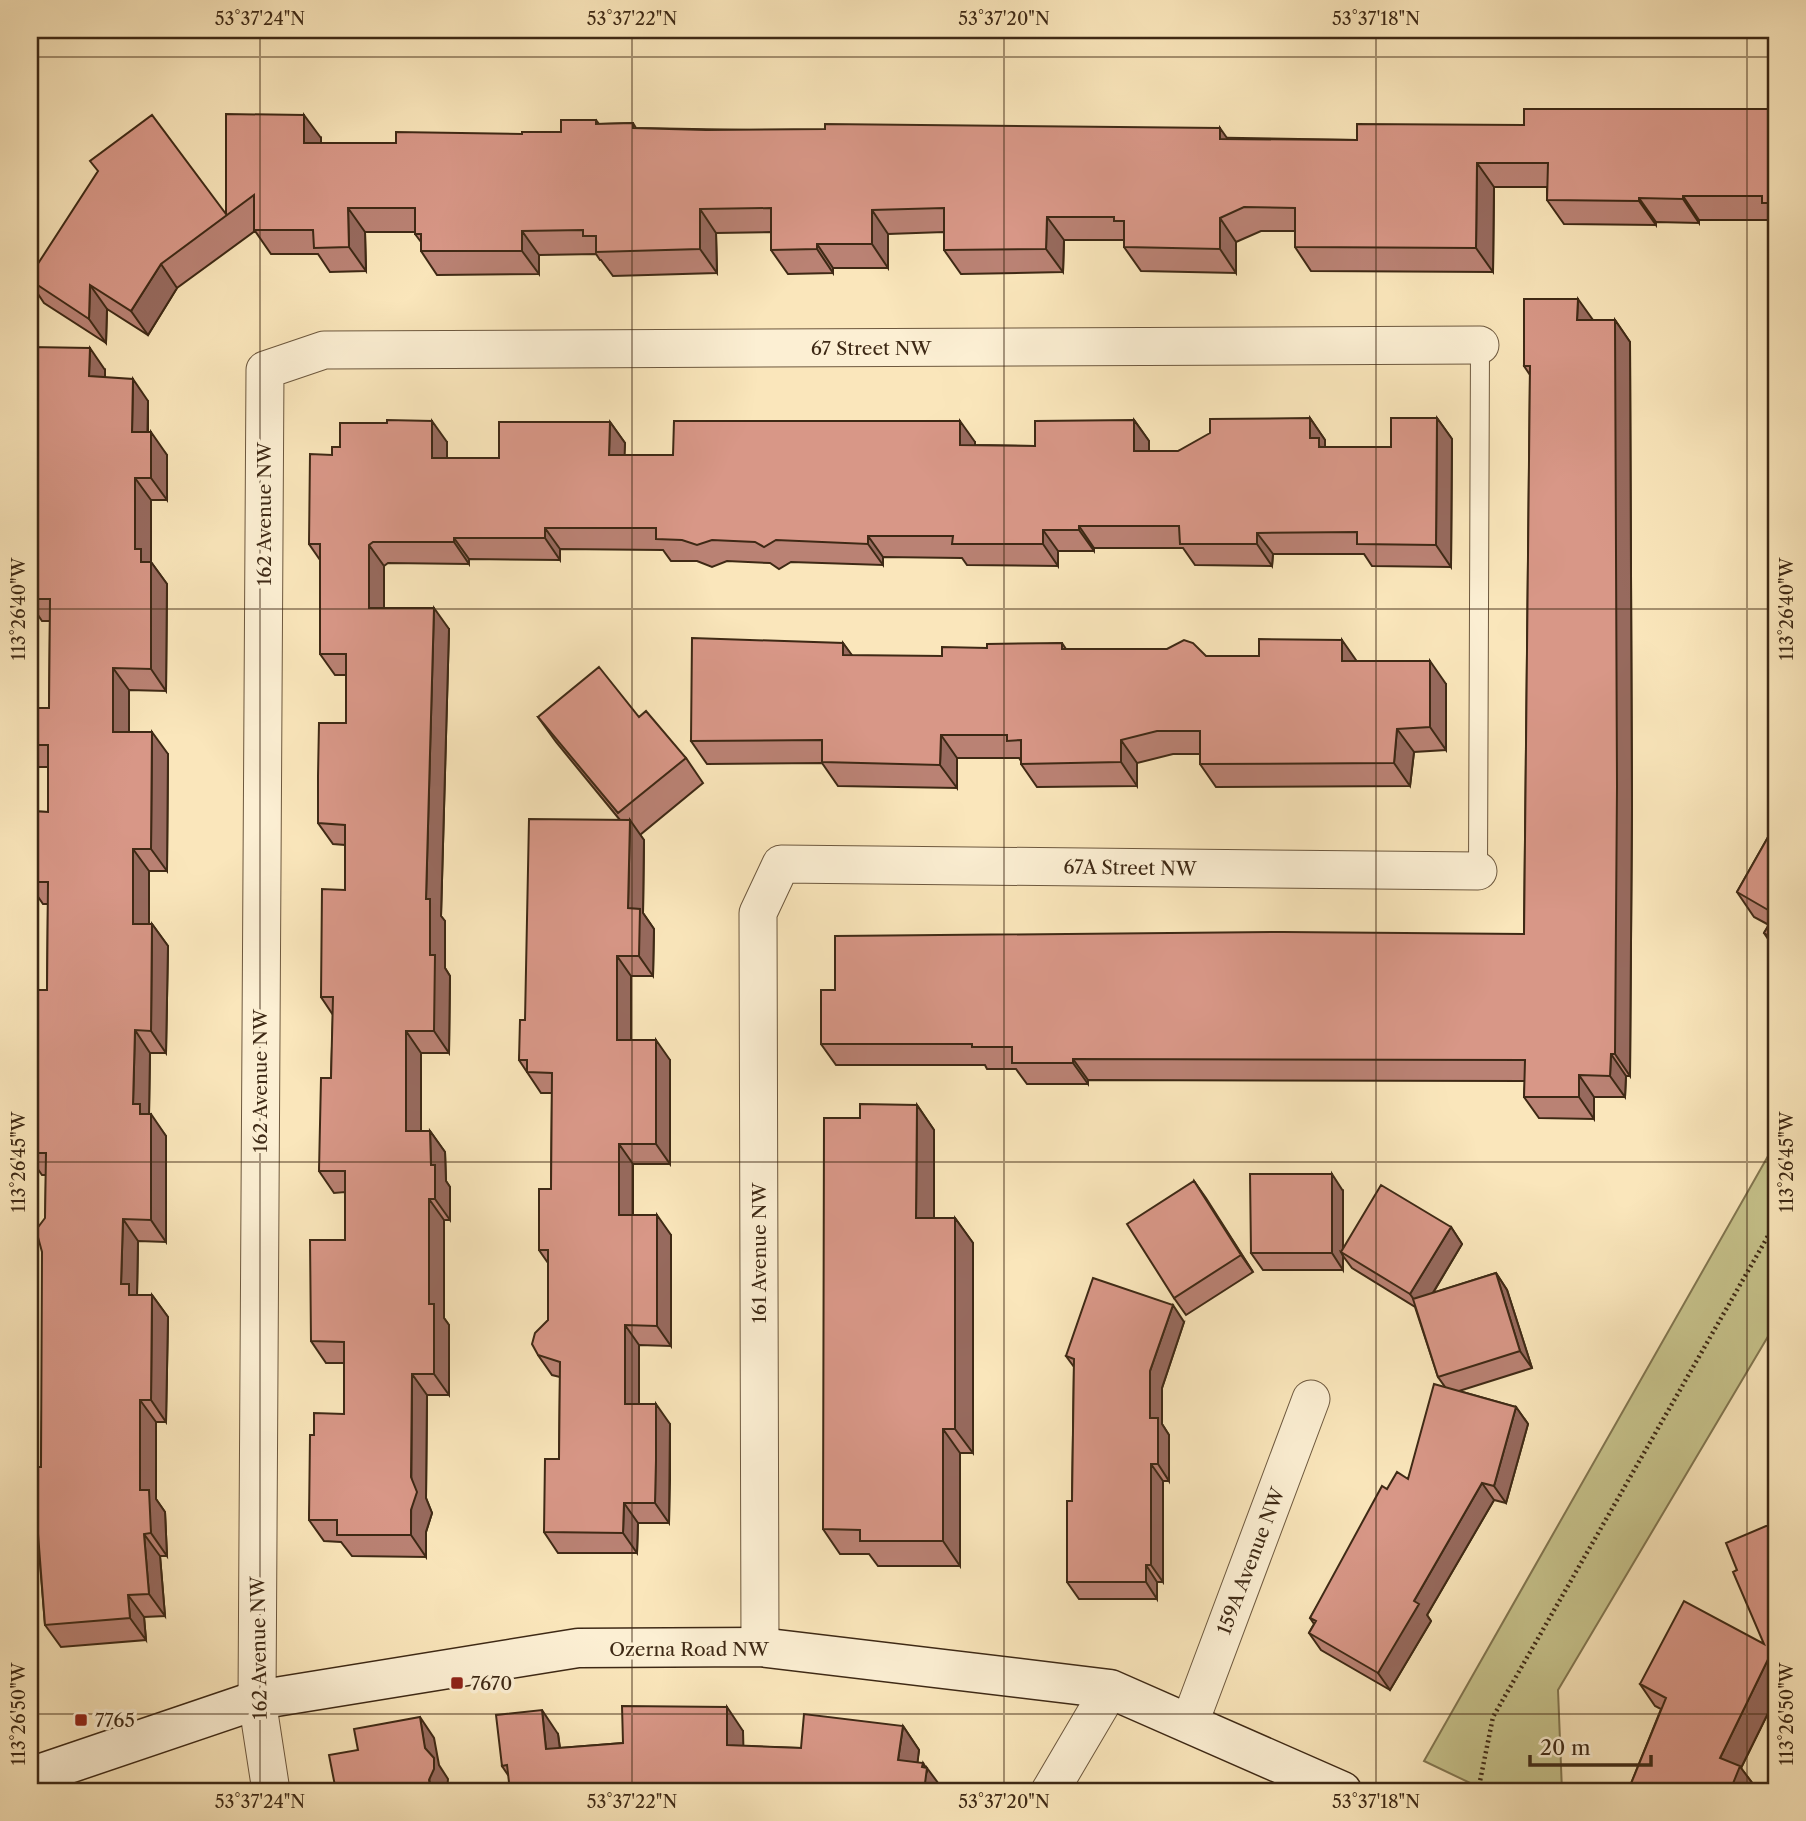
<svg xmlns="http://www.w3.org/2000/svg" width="1806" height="1821" viewBox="0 0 1806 1821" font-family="'Libre Caslon Text',serif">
	<rect width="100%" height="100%" fill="#fae6bb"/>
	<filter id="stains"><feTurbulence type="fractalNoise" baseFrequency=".00286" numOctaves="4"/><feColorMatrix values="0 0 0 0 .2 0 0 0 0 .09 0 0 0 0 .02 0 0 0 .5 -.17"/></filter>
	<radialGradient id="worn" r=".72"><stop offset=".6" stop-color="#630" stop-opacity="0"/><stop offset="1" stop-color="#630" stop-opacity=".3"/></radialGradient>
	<path fill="#c6c28b" stroke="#827650" stroke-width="2" d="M1776 1142V1323L1558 1690 1562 1791H1487L1424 1761Z"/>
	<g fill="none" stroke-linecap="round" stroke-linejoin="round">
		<defs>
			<path id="lane" d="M1478 871 1480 345"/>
			<path id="street" d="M760 1647 758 913 781 864 1478 871
				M1190 1722 1311 1399
				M271 1791 257 1700 265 370 324 350 1480 345
				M1050 1791 1110 1689"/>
			<path id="secondary" d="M30 1777 257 1700 578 1648 760 1647 1110 1689 1342 1791"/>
		</defs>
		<use href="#lane" stroke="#6d583e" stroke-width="20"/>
		<use href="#street" stroke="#6d583e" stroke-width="39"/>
		<use href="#secondary" stroke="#3e2915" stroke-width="41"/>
		<path stroke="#3e2915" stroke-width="4.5" stroke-dasharray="2 3.5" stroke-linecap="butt" d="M1478 1791 1493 1717 1776 1222"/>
		<use href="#lane" stroke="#fcefd3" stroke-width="18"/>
		<use href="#street" stroke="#fcefd3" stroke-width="37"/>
		<use href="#secondary" stroke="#fcefd3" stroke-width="38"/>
	</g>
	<path fill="#ba8274" stroke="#3e2915" stroke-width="2" d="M1776 109V224L1773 220H1699V223L1656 222V225L1564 224 1547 200V187H1494L1493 272 1311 271 1295 247V231H1261L1236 242V273L1141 271 1124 247V240H1064L1063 272 961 274 944 250V232L888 234V268H833V273L788 274 771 250V232L716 233 717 273 613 276 601 260H600L596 254 539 255V274L437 275 421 251V242L415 234V232H365L366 271 330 272 318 254H271L255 231 177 288 148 335 107 309 106 343 44 303 30 282V276L226 214 321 138V143H396L561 132 596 120 599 124 633 123 636 128 1357 140 1524 125Z
		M1593 320H1615L1630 342 1632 807 1630 1076H1626L1625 1097H1594V1119L1539 1118 1524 1097 1525 1081 1088 1080V1084H1027L1016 1069H987L985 1065H836L821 1044 835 990 1524 934 1530 375 1524 366Z
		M105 370V377L148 401V432L167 455V500H151V562L167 584 166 691 129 690V732L168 754 167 871H149V924H152L168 946 166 1053H150L149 1114 166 1136V1242L138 1241 137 1295H152L168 1317 166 1422H156V1499L165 1512 167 1556H160L165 1616 144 1617 146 1640 61 1647 45 1625 38 1539 35 1534 41 1467 46 1175H42L30 1158V1040L31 1039 30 997 47 990 48 904H43L30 885V811L48 812V767H38L30 754V708H49L50 621H42L30 603V527H36V433L30 423Z
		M1310 418 1325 440V447H1391L1437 418 1452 439 1451 567 1372 566 1364 554H1273L1272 566 1195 565 1183 548H1094V551H1058V566L967 565 962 558 883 557V565L791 562 779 569 770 563 727 561 712 567 697 561H671L663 550 560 549V560L469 559V564L388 563 384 566V608L449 629 441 916 445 921V968L450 976 449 1053H421V1131H430L445 1152 446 1181 450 1187V1220H444V1318L449 1325V1395H427L426 1498 432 1513 426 1532V1557L352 1556 341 1542 324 1541 309 1520 314 1435 344 1414V1363H326L311 1341 345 1240V1192L334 1193 319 1171 331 1078 333 1015 321 997 345 890V845L333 844 318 823 346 723V675H335L320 654V560L309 544 332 455 447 442V458H499L610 422 625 443 624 455H673L975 442V445L1035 446 1134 420 1149 441V451H1178Z
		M843 643 852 656H942L987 648 1062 643 1066 649 1206 656 1357 661 1446 684V750L1414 752 1410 786 1216 787 1200 764V754H1173L1137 763V786L1037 787 1021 764V761L1019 758H957V788L838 786 822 763 707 764 691 741Z
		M538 717H639L686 758 703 783 640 835 644 840 643 913 654 929 653 976H631V1040L670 1060V1164H633V1215L671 1235V1346L639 1345V1404L670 1424V1480L669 1523H638L637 1553H558L544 1532 559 1459 560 1377 552 1375 538 1355 548 1320V1263L539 1250 551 1189 552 1093H541L519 1060 525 1020 620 820 556 742Z
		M1776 823V951L1764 933 1769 925 1754 917 1737 892Z
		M917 1105 934 1130V1218H955L973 1243V1453H960V1566H878L869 1554H840L823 1529 860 1118Z
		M1194 1181 1253 1272 1186 1315 1174 1298Z
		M1343 1191V1247L1451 1227 1462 1244 1433 1293 1496 1273 1507 1290 1532 1368 1459 1391 1516 1407 1528 1424 1506 1503 1494 1500 1427 1615 1431 1621 1390 1690 1321 1650 1309 1633 1314 1624 1310 1618 1387 1489 1408 1479 1445 1387 1438 1377 1415 1307 1352 1268 1343 1256V1270H1263L1251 1253Z
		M1184 1322 1162 1388V1424L1169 1435V1481H1163V1582H1157V1599H1079L1067 1582 1072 1501 1074 1367 1066 1356Z
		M1776 1526V1697L1741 1768 1756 1788 1754 1791H1628L1661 1709 1655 1706 1640 1684 1764 1644Z
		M903 1726 919 1750 917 1763H923L926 1768 508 1775 502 1766 558 1734 560 1748 623 1743 743 1731V1746L801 1748Z"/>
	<path fill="#976a5e" stroke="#3e2915" stroke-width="2" d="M304 115 321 138V166L304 143Z
		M1220 128 1236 151 1220 139Z
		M1477 163 1494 187 1493 272 1476 248Z
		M1683 196 1699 220V223L1683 199Z
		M1639 198 1656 222V225L1639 201Z
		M348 208 365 232 366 271 349 247Z
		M700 209 716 233 717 273 700 249Z
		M872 210 888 234V268L872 244Z
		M1047 217 1064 240 1063 272 1046 249Z
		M1220 218 1236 242V273L1220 249Z
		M522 231 539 255V274L522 251Z
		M817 244 833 268V273L817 249Z
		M161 264 177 288 148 335 131 311Z
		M90 285 107 309 106 343 89 319Z
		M1578 299 1593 320H1577Z
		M1615 320 1630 342 1632 807 1630 1076 1615 1054Z
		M90 348 105 370V398L89 376Z
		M133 379 148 401 147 454 132 432Z
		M1310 418 1325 440V446L1334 459 1310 438Z
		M1437 418 1452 439 1451 567 1436 545Z
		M1134 420 1149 441V472L1134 451Z
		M432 421 447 442V480L432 458Z
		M960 421 975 442V467L960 445Z
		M610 422 625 443 624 476 609 455Z
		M151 432 167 455V500L151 478Z
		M135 478 151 500V563V562L167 584 166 691 151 669 141 562 135 549Z
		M1079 526 1094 548V551L1079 530Z
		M545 528 560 549V560L545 538Z
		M1043 530 1058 551V566L1043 544Z
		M1257 533 1273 554 1272 566 1257 544Z
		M868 536 883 557V565L868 544Z
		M454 538 469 559V564L454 542Z
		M369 545 384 566V629L369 608Z
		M434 608 449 629 441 916 445 921V968L450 976 449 1053 434 1031 426 899Z
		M1342 640 1358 663 1342 661Z
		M843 643 860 666 843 655Z
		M1430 661 1446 684V750L1430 727Z
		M113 668 129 690V754L113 732Z
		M1397 729 1414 752 1410 786 1394 763Z
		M152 732 168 754 167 871 151 849Z
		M941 735 957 758V788L940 765Z
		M1121 740 1137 763V786L1121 762Z
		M630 820 644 840 643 913 654 929 653 976 639 956 628 908Z
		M133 849 149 871V946L133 924Z
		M152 924 168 946 166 1053 151 1031Z
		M617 956 631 976V1060L617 1040Z
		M135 1030 150 1053 149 1116 151 1114 166 1136V1242L151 1220 133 1104Z
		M406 1031 421 1053V1152L406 1131Z
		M656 1040 670 1060V1164L656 1144Z
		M1611 1054 1626 1076 1625 1097 1610 1076Z
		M1073 1059 1088 1080V1084L1073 1063Z
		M1579 1075 1594 1097V1119L1579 1097Z
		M917 1105 934 1130V1243L916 1218Z
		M430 1131 445 1152 446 1181 450 1187V1220L435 1199 431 1165Z
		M619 1144 633 1164V1235L619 1215Z
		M1332 1174 1343 1191V1253L1341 1252 1343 1256V1270L1332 1253Z
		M1194 1181 1206 1198 1253 1272 1241 1255Z
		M429 1199 444 1220V1318L449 1325V1395L434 1374 429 1304Z
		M657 1215 671 1235V1346L657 1326Z
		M955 1218 973 1243V1453L955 1429Z
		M123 1219 138 1241 137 1295 145 1317 121 1284Z
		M1451 1227 1462 1244 1422 1311 1410 1294Z
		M1496 1273 1507 1290 1532 1368 1520 1351Z
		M152 1295 168 1317 166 1422 151 1400Z
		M1173 1305 1184 1322 1162 1388V1424L1169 1435V1481L1158 1464 1150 1418V1371Z
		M625 1325 639 1345V1424L625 1404Z
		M412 1374 427 1395 426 1498 432 1513 426 1532V1557L411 1535Z
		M140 1400 156 1422V1499L165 1512 167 1556 151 1533 140 1490Z
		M656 1404 670 1424 669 1523 655 1503Z
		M1516 1407 1528 1424 1506 1503 1494 1486Z
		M943 1429 960 1453V1566L943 1541Z
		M1151 1464 1163 1481V1582L1151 1565Z
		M1482 1483 1494 1500 1427 1615 1431 1621 1390 1690 1378 1673 1414 1601Z
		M624 1503 638 1523 637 1553 623 1533Z
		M144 1534 160 1556 165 1616 149 1594Z
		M1146 1565 1157 1582V1599L1146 1582Z
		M128 1595 144 1617 146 1640 130 1618Z
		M1773 1649 1776 1653V1697L1741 1768 1756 1788 1754 1791H1730L1720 1758Z
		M727 1707 743 1731 744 1769 727 1745Z
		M542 1710 558 1734 563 1773 546 1749Z
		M420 1717 434 1738 439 1765 448 1779 447 1791H431Z
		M903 1726 919 1750 915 1784 898 1760Z
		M923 1763 927 1770V1768L944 1791H924L922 1767Z"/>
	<path fill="#d89787" stroke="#3e2915" stroke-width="2" d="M1524 109H1776V203H1762V196H1683V199L1639 198V201L1547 200 1548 163H1477L1476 248 1295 247V208L1244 207 1220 218V249L1124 247V221H1114V217H1047L1046 249 944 250V208L872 210V244H817V249L771 250V208L700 209V249L596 252V236H583V230L522 231V251H421V234H415V208H348L349 247 314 248 313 230H254V195L161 264 131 311 90 285 89 319 30 280V276L98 171 90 161 152 115 226 214V114L304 115V143H396V132L522 134V132H561V120H596V124L633 123V128L706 130 825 129V124L1220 128V139L1357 140V124L1524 125Z
		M1524 299H1578L1577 320H1615L1617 786 1615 1054H1611L1610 1076 1579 1075V1097H1524L1525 1060 1073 1059V1063H1012V1047H972V1044H821V990H835V936L1284 932 1524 934 1530 366H1524Z
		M30 347 90 348 89 376 133 379 132 432H151V478H135V549H141V562H151V669L113 668V732H152L151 849H133V924H152L151 1031 135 1030 133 1104H140V1114H151V1220L123 1219 121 1284H129V1295H152L151 1400H140V1490H149L151 1533 144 1534 149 1594 128 1595 130 1618 45 1625 38 1534H35L33 1467H41L42 1252 36 1230 45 1218 46 1153H30V1040L31 1039 30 997 34 990H47L48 882H30V811L48 812V745H30V708H49L50 599H30V527H36V423H30Z
		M1310 418V438H1319V447H1391V418H1437L1436 545 1357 544V532L1257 533V544H1180L1179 526H1079V530H1043V544H952L953 536H868V544L776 540 764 547 755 542 712 540 697 545 682 540 656 539V528H545V538H454V542H373L369 545V608H434L426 899H430V955H435L434 1031H406V1131H430L431 1165H435V1199H429V1304H434V1374H412L411 1477 417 1492 411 1510V1535H337V1520H309L310 1435H314V1413L344 1414V1342L311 1341 310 1240H345V1171H319L321 1078H331L333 997H321L322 889 345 890V825L318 823V776L319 723H346V654H320V544H309L310 454 332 455V447H340V423H387V420L432 421V458H499V422H610L609 455H673L674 421H960V445L1035 446V421L1134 420V451H1178L1210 433V419Z
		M692 638 843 643V655L942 656V647L987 648V644L1062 643V649H1167L1184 640 1193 643 1206 656H1259V639L1342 640V661H1430V727L1397 729 1394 763 1200 764V731H1157L1121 740V762L1021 764V740L1007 741V735H941L940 765 822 762V740L691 741Z
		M599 667 639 717 646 711 686 758 618 813 538 717Z
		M529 819 630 820 628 908 640 909 639 956H617V1040H656V1144H619V1215H657V1326L625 1325V1404H656V1460L655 1503H624L623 1533 544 1532 545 1459H559L560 1362 538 1355 532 1344 535 1333 548 1320V1250H539V1189H551L552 1073 527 1072V1060H519L520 1020H525Z
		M1776 823V941L1764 933 1775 914 1737 892Z
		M860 1104 917 1105 916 1218H955V1429H943V1541H860V1530L823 1529 824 1118H860Z
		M1250 1174H1332V1253H1251Z
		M1194 1181 1241 1255 1174 1298 1127 1224Z
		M1381 1185 1451 1227 1410 1294 1341 1252Z
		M1496 1273 1520 1351 1438 1377 1413 1299Z
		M1093 1278 1173 1305 1150 1371V1418H1158V1464H1151V1565H1146V1582H1067V1501H1072L1074 1359 1066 1356Z
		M1434 1384 1516 1407 1494 1486 1482 1483 1414 1601 1419 1604 1378 1673 1309 1633 1316 1621 1310 1618 1382 1486 1387 1489 1397 1472 1408 1479Z
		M1766 1526H1776V1648L1773 1649 1720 1758 1740 1766 1730 1791H1628L1666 1698 1640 1684 1684 1601 1764 1644 1733 1572 1737 1570 1726 1543Z
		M622 1706 727 1707V1745L801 1748 804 1714 903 1726 898 1760 923 1763 922 1767 927 1768 924 1791H510L507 1765 502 1766 496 1715 542 1710 546 1749 623 1743Z
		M420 1717 425 1748 434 1758V1769L429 1780 431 1791H336L329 1755 358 1750 354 1729Z"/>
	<path fill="none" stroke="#3e2915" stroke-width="2" stroke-opacity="0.45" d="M260 30V1791M632 30V1791M1004 30V1791M1376 30V1791M1747 30V1791M30 57H1776M30 609H1776M30 1162H1776M30 1714H1776"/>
	<g fill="#8f2418" stroke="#fcefd3" stroke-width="2.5">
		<rect x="450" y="1676" width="14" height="14" rx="3.5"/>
		<rect x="74" y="1713" width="14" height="14" rx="3.5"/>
	</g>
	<g text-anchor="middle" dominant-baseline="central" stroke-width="7" stroke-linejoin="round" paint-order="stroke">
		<g font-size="19" fill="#3e2915" stroke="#fcefd3">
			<text x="871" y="348">67 Street NW</text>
			<text transform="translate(264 514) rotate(-90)">162 Avenue NW</text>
			<text transform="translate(1130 868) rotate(1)">67A Street NW</text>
			<text transform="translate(260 1081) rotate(-90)">162 Avenue NW</text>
			<text transform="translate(759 1253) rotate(-90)">161 Avenue NW</text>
			<text transform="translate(1251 1561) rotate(-69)">159A Avenue NW</text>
			<text transform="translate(259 1648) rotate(-91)">162 Avenue NW</text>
			<text x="689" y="1649">Ozerna Road NW</text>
		</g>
		<g font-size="19" fill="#3e2915" stroke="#fcefd3" text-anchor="start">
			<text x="471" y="1683">7670</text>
			<text x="95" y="1720">7765</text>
		</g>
	</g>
	<rect width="1806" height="1821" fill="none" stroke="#fae6bb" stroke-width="77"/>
	<path d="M1530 1755v10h121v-10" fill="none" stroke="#3e2915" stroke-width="3.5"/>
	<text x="1540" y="1755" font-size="21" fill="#3e2915" stroke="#fcefd3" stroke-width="5" paint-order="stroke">20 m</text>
	<rect x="38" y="38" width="1730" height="1745" fill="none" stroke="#3e2915" stroke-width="2.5"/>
	<g font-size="18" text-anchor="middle" fill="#3e2915">
		<text x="260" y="25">53°37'24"N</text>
		<text x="632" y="25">53°37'22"N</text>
		<text x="1004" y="25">53°37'20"N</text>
		<text x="1376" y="25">53°37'18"N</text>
		<text transform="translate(1787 609) rotate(-90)" y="6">113°26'40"W</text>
		<text transform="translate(19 609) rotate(-90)" y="6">113°26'40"W</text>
		<text transform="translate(1787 1162) rotate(-90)" y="6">113°26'45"W</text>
		<text transform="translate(19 1162) rotate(-90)" y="6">113°26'45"W</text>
		<text transform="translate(1787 1714) rotate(-90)" y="6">113°26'50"W</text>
		<text transform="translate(19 1714) rotate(-90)" y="6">113°26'50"W</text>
		<text x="260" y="1808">53°37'24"N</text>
		<text x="632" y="1808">53°37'22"N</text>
		<text x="1004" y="1808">53°37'20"N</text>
		<text x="1376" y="1808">53°37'18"N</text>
	</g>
	<rect width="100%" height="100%" filter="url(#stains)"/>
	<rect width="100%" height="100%" fill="url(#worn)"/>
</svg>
